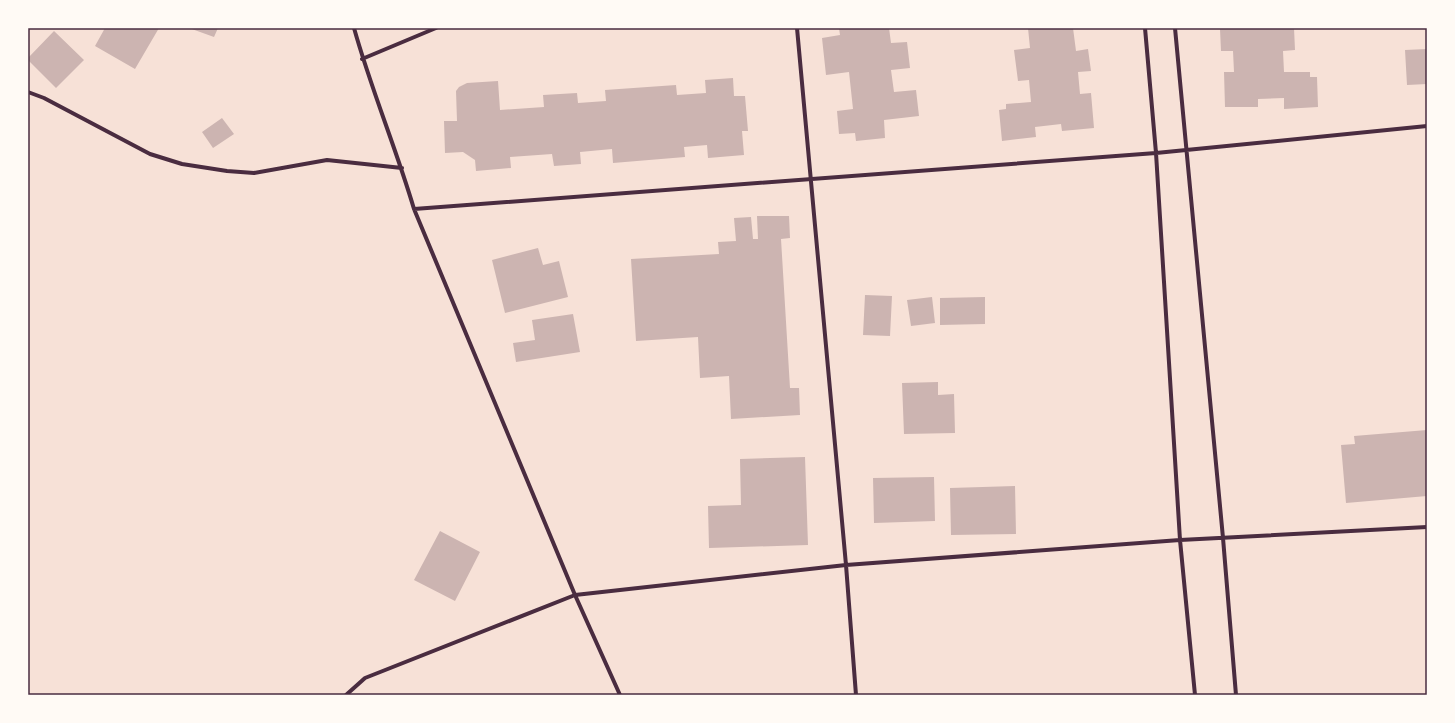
<svg xmlns="http://www.w3.org/2000/svg" width="1455" height="723" viewBox="0 0 1455 723" font-family="Montserrat,sans-serif">
	<rect width="100%" height="100%" fill="#f7e1d7"/>
	<path fill="#ccb4b1" d="M105 28H159L135 69 95 46Z
		M189 28H218L214 37Z
		M839 28H889L891 43 907 42 910 68 891 70 894 92 916 90 919 116 884 120 885 138 856 141 855 133 839 134 837 111 853 109 849 72 826 75 822 38 840 35Z
		M1028 28H1073L1076 51 1088 49 1091 71 1078 72 1080 94 1091 93 1094 128 1062 131 1061 124 1035 127 1036 137 1002 141 999 110 1006 109V104L1031 102 1029 80 1018 81 1014 50 1030 48Z
		M1232 28H1294L1295 50 1283 51 1284 72H1310V77H1317L1318 107 1284 109V98L1258 99V107H1225L1224 72H1234L1233 51H1221L1220 29Z
		M54 31 84 60 56 88 28 60V58Z
		M1427 49V84L1407 85 1405 50Z
		M733 78 734 96H745L748 131H742L744 155 708 158 707 145 684 147 685 157 613 163 612 149 580 152 581 164 554 166 552 154 510 157 511 168 476 171 475 160 463 152 445 153 444 121H457L456 91 459 87 467 83 498 81 500 110 544 107 543 95 577 93 578 103 606 101 605 90 676 85 677 95 706 93 705 80Z
		M222 118 234 134 213 148 202 132Z
		M757 216H789L790 238 781 239 790 388H799L800 415 731 419 729 376 700 378 698 337 636 341 631 259 719 254 718 242 736 241 734 218 751 217 753 239H758Z
		M538 248 543 265 559 261 568 297 505 313 492 260Z
		M865 295 892 296 890 336 863 335Z
		M932 297 935 323 911 326 907 300Z
		M985 297V324L940 325V298Z
		M573 314 580 352 516 362 513 343 535 340 532 320Z
		M938 382V395L954 394 955 433 904 434 902 383Z
		M1427 430V496L1346 503 1341 445 1355 444 1354 436Z
		M805 457 808 545 709 548 708 506 741 505 740 459Z
		M934 477 935 521 874 523 873 478Z
		M1015 486 1016 534 951 535 950 488Z
		M440 531 480 552 455 601 414 580Z"/>
	<g fill="none" stroke-linecap="round" stroke-linejoin="round">
		<path stroke="#4a2c40" stroke-width="4" d="M354 28C371 89 396 148 414 209L575 595 620 695
			M797 28 846 565 856 695
			M1145 28 1156 153 1180 540 1195 695
			M1175 28 1223 538 1236 695
			M362 59 436 28
			M28 92 44 98 150 154 182 164 227 171 254 173 327 160 402 168
			M414 209 1156 153 1427 126
			M346 695 365 678 575 595 846 565 1180 540 1427 527"/>
	</g>
	<rect width="1455" height="723" fill="none" stroke="#fffaf5" stroke-width="58"/>
	<rect x="29" y="29" width="1397" height="665" fill="none" stroke="#4a2c40" stroke-width="1.5"/>
</svg>
